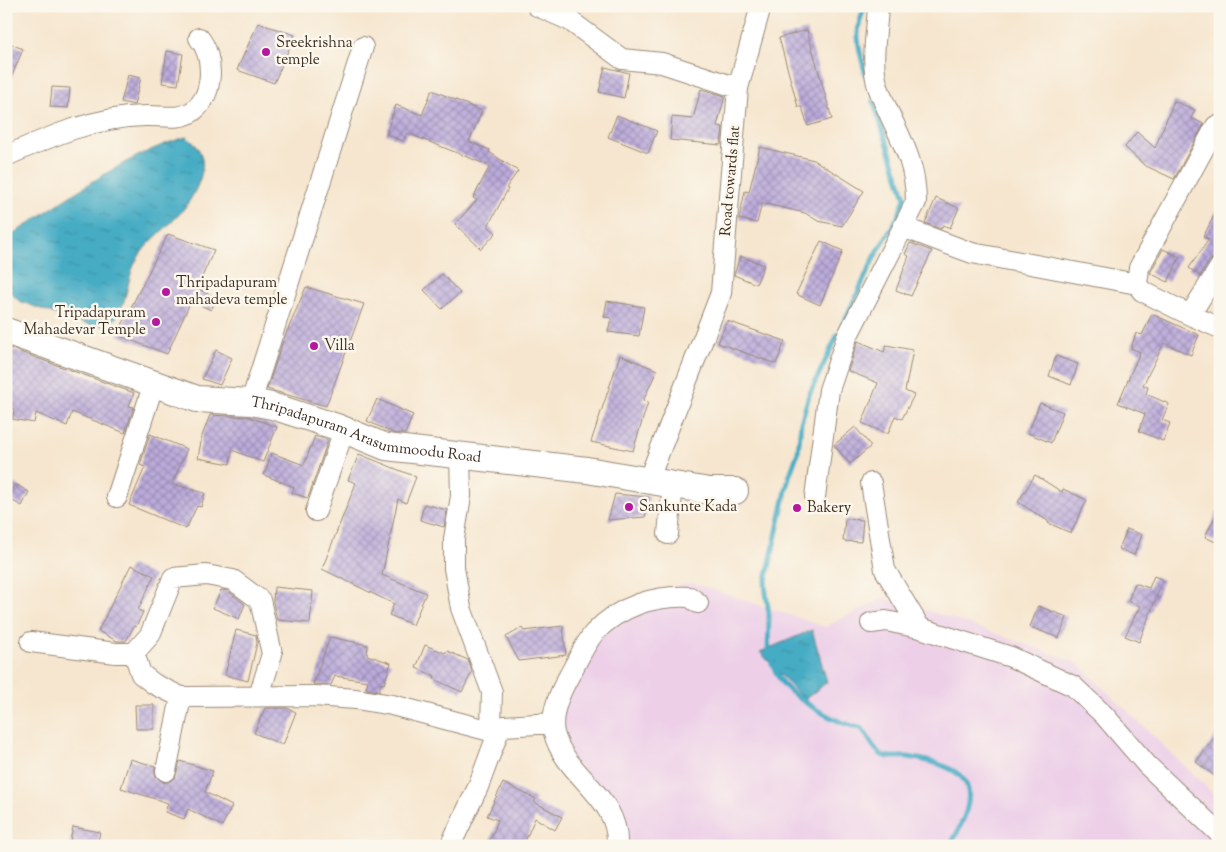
<svg xmlns="http://www.w3.org/2000/svg" width="1226" height="852" viewBox="0 0 1226 852" font-family="'Sorts Mill Goudy',serif">
	<defs>
		<pattern id="water-ripples" width="26" height="14" patternUnits="userSpaceOnUse" patternTransform="scale(1.25)"><rect width="26" height="14" fill="#45acc4"/><path d="M2 4q2-2 4 0t4 0M15 11q2-2 4 0t4 0" fill="none" stroke="#3b8c9f"/></pattern>
		<pattern id="building-cross-hatch" width="8" height="8" patternUnits="userSpaceOnUse" patternTransform="scale(1.25)"><rect width="8" height="8" fill="#bbabdb"/><path d="M0 0l8 8M0 8l8-8" fill="none" stroke="#998bb1"/></pattern>
	</defs>
	<rect width="100%" height="100%" fill="#fbf7ec"/>
	<filter id="ink" filterUnits="userSpaceOnUse"><feTurbulence type="fractalNoise" baseFrequency=".02" numOctaves="2"/><feDisplacementMap in="SourceGraphic" scale="10" xChannelSelector="R" yChannelSelector="G"/><feConvolveMatrix kernelMatrix="1 2 1 2 8 2 1 2 1" color-interpolation-filters="sRGB"/></filter>
	<filter id="wash" filterUnits="userSpaceOnUse"><feTurbulence type="fractalNoise" baseFrequency=".0096" numOctaves="4" result="noise"/><feDisplacementMap in="SourceGraphic" scale="20" xChannelSelector="R" yChannelSelector="G"/><feGaussianBlur stdDeviation="1.12" result="paint"/><feColorMatrix in="noise" values="0 0 0 0 0 0 0 0 0 0 0 0 0 0 0 0 0 1.4 0 .05"/><feComposite in="paint" operator="in"/></filter>
	<g filter="url(#wash)">
		<rect width="100%" height="100%" fill="#f6e6cf"/>
		<path fill="#edd0e8" d="M693 583 825 627 884 598 946 616 1077 663 1220 800V846H617L613 828 555 760 548 705 611 618 644 592Z"/>
		<path fill="url(#water-ripples)" stroke="#406b71" d="M186 137C214 154 201 184 186 206 171 227 146 240 135 263 127 278 126 314 111 322 108 324 100 326 96 326 89 326 28 305 20 301 15 298 10 292 6 288L7 238C61 203 125 154 186 137Z
			M812 630 827 682 804 700 760 652Z"/>
		<g fill="none" stroke-linecap="round" stroke-linejoin="round">
			<path stroke="#45acc4" stroke-width="5" d="M866 75C859 50 852 30 866 6
				M842 326 875 256 898 217 905 198 873 100
				M768 655 769 615 765 585 789 477 798 452 801 423 809 395 838 334
				M772 663C775 670 778 678 783 684 800 702 837 724 861 728 869 736 872 749 882 755 889 759 900 756 908 757 974 768 983 788 950 846"/>
		</g>
		<g id="blocks">
			<path fill="url(#building-cross-hatch)" d="M258 23 295 35 274 83 237 70Z
				M807 30 832 119 808 126 802 107H798L779 38Z
				M6 42 23 49 7 88H6Z
				M167 51 183 54 178 85 162 83Z
				M605 67 629 73 624 98 599 92Z
				M128 75 141 78 134 105 121 102Z
				M52 87 70 88 68 108 50 107Z
				M701 89 725 96 717 126 723 127 721 145 670 140 672 117 693 119Z
				M432 90 482 111 469 142 490 150 489 152 518 171 506 188 508 189 488 226 496 233 481 249 455 224 477 200 473 198 490 166 407 133 403 141 386 134 396 105 422 115Z
				M1174 101 1195 110 1191 118 1204 124 1174 179 1144 165 1125 147 1137 132 1155 148Z
				M617 115 657 131 648 153 608 137Z
				M760 147 814 160 864 191 842 226 818 221 805 213 762 203 757 223 739 219 745 191 749 192Z
				M936 198 959 208 950 228 943 225 941 229 925 223Z
				M1220 204V255L1210 260 1200 276 1189 268 1209 239 1203 237Z
				M168 234 214 250 197 288 217 299 211 310 191 301 167 354 117 335Z
				M821 241 843 251 820 305 796 294Z
				M910 243 932 251 911 296 896 290 909 256 905 254Z
				M1163 249 1180 257 1168 282 1150 273Z
				M740 256 764 265 756 284 734 275Z
				M442 274 460 293 442 309 424 290Z
				M306 287 364 304 326 406 267 389 283 341Z
				M607 301 644 307 639 336 608 332 611 318 604 317Z
				M1152 314 1199 335 1191 355 1164 343 1143 385 1148 387 1146 394 1169 404 1162 420 1170 423 1163 441 1139 431 1145 414 1118 403 1140 352 1131 348 1136 333 1142 335Z
				M727 321 785 341 776 364 718 343Z
				M858 341 884 352 886 345 913 350 905 391 914 395 902 419 895 416 888 434 862 423 878 383 848 371Z
				M9 348 134 393 129 406 134 407 125 433 72 412 67 426 36 413 34 423 12 419 14 409 6 406V355Z
				M216 350 232 358 220 385 202 379Z
				M620 355 657 370 643 401 648 402 633 451 591 442Z
				M1056 356 1078 364 1071 385 1049 376Z
				M377 399 413 415 405 434 393 433 367 421Z
				M1040 403 1063 412 1051 443 1028 433Z
				M210 415 249 417 277 427 263 462 232 450 230 464 198 458 202 436Z
				M855 427 871 446 850 464 834 445Z
				M150 434 187 449 172 484 205 493 201 507 197 506 186 529 129 505 145 467 140 465Z
				M315 436 328 440 308 498 292 493 294 487 264 475 272 453 304 465Z
				M359 454 416 477 406 503 398 499 382 575 426 593 413 625 389 615 394 604 322 569 356 483 348 480Z
				M1035 475 1062 492 1063 489 1087 500 1071 533 1048 523V521L1018 502Z
				M15 484 29 492 22 506 7 498Z
				M615 494 649 497 645 517 608 520Z
				M424 504 447 510 444 527 420 520Z
				M1220 506V544L1205 537Z
				M845 519 863 520 861 542 843 541Z
				M1127 529 1142 535 1134 555 1119 549Z
				M131 565 154 576 138 610 143 612 136 627 134 626 126 641H117L98 631Z
				M1154 576 1163 580 1139 642 1125 636 1140 606 1128 601 1135 583 1149 588Z
				M274 587 313 591 310 623 277 620 273 602Z
				M221 590 228 591 245 604 239 619 213 608Z
				M1038 606 1067 617 1059 638 1030 627Z
				M563 626 566 655 519 661 506 637 522 628 524 631Z
				M236 630 256 635 257 643 248 681 225 675Z
				M330 637 368 645 367 655 391 663 384 684 381 683 379 691 366 689 368 681 335 676 331 685 313 684Z
				M425 645 445 653 447 651 468 660 472 672 462 692 434 679 435 676 416 668Z
				M135 705H154V729H136Z
				M265 708H287L296 712 283 745 254 733Z
				M1220 730V780L1196 762Z
				M130 759 155 766V775L164 783 175 778 180 761 213 771 205 792 232 806 222 826 188 809 184 819 165 812 168 803 121 788Z
				M503 783 536 799 534 802 562 817 555 830 535 818 523 846H488L498 820 487 816Z
				M73 827 100 832 97 846H69Z"/>
		</g>
	</g>
	<g filter="url(#ink)">
		<use href="#blocks" fill-opacity="0" stroke="#988876" stroke-width="1"/>
		<g fill="none" stroke-linecap="round" stroke-linejoin="round">
			<defs>
				<path id="minor" d="M537 6 569 20 622 59 662 63 738 88 721 293 648 481
					M738 88 761 6
					M1216 126 1139 268 1137 284 1142 291 1190 315 1220 267
					M6 156C51 136 95 117 145 116 160 115 180 121 193 111 215 95 214 56 199 38
					M905 228 972 253 1137 284
					M1190 315 1220 328
					M251 402 363 47
					M871 483 885 570 920 628 886 621 871 623
					M117 497 154 383
					M815 497 829 390 847 337 916 202C916 154 893 129 878 87 870 62 877 32 878 6
					M316 511 344 430
					M668 534 673 485
					M920 628 1011 657 1073 686 1104 715 1147 765 1220 834
					M31 642 116 653H134L141 674 154 684 181 697 314 696 356 699 392 705 498 733 504 726 553 723
					M134 653 150 635 173 578 206 575 233 580 260 600 272 654 259 696
					M166 771 181 697
					M450 846 478 787 498 733 491 726 492 692 461 608 454 568V539L461 496 460 454
					M617 846C620 796 565 777 554 733 550 713 560 692 569 676 577 662 584 645 594 633 619 606 655 595 690 597L698 603"/>
				<g id="major">
					<path id="s1" d="M6 331 197 399 251 402 272 406 337 427 386 447 587 470 709 491H735"/>
				</g>
			</defs>
			<use href="#minor" stroke="#988876" stroke-width="22"/>
			<use href="#major" stroke="#988876" stroke-width="28"/>
			<use href="#minor" stroke="#fff" stroke-width="20"/>
			<use href="#major" stroke="#fff" stroke-width="26"/>
		</g>
	</g>
	<g fill="#b5179e" stroke="#fbf7ec" stroke-width="2">
		<circle cx="266" cy="52" r="5"/>
		<circle cx="166" cy="292" r="5"/>
		<circle cx="156" cy="322" r="5"/>
		<circle cx="314" cy="346" r="5"/>
		<circle cx="629" cy="507" r="5"/>
		<circle cx="797" cy="508" r="5"/>
	</g>
	<g text-anchor="middle" dominant-baseline="central" stroke-width="5" stroke-linejoin="round" paint-order="stroke">
		<g font-size="15" fill="#3b2a1e" stroke="#fbf7ec" text-anchor="start">
			<text x="276" y="43">Sreekrishna<tspan x="276" dy="17">temple</tspan></text>
			<text x="176" y="283">Thripadapuram<tspan x="176" dy="17">mahadeva temple</tspan></text>
			<text x="146" y="313" text-anchor="end">Tripadapuram<tspan x="146" dy="17">Mahadevar Temple</tspan></text>
			<text x="324" y="346">Villa</text>
			<text x="639" y="507">Sankunte Kada</text>
			<text x="807" y="508">Bakery</text>
		</g>
		<g font-size="15" fill="#3b2a1e" stroke="#fbf7ec">
			<text transform="translate(731 181) rotate(-85)">Road towards flat</text>
			<text stroke="none"><textPath href="#s1" startOffset="376">Thripadapuram Arasummoodu Road</textPath></text>
		</g>
	</g>
	<rect width="1226" height="852" fill="none" stroke="#fbf7ec" stroke-width="25"/>
</svg>
